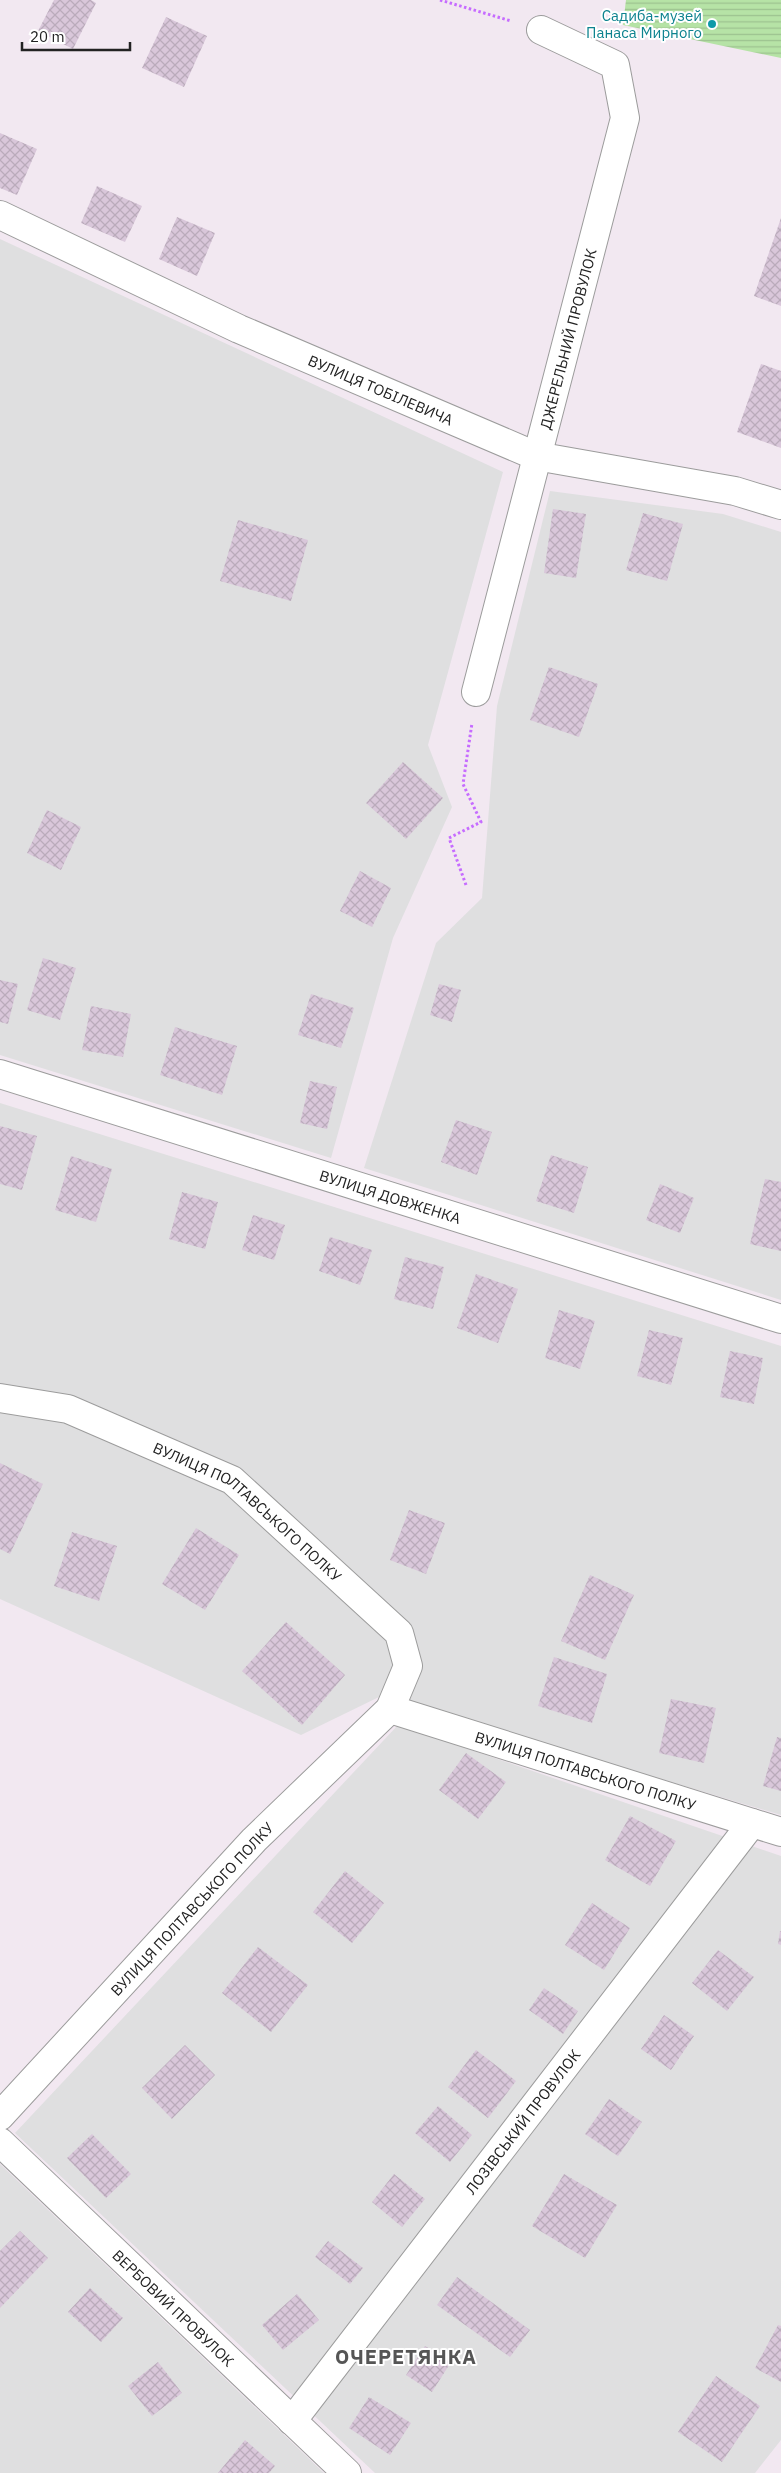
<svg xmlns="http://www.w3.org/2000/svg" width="781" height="2473" viewBox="0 0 781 2473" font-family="'IBM Plex Sans',sans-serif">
	<defs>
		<pattern id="water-rules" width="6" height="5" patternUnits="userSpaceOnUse" patternTransform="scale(1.25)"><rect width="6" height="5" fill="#b6e3a6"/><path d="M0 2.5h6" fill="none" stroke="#9cc28f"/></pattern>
		<pattern id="building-cross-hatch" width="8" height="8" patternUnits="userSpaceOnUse" patternTransform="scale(1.25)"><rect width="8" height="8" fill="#d9c7da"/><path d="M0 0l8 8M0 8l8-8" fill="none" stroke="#baabbb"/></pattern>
	</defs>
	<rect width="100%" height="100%" fill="#f2e8f1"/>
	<path fill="#dfdfe0" d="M0 239 503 472 428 745 452 807 393 938 331 1158 0 1055Z
		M550 491 723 514 781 532V1300L364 1168 436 943 482 898 497 706Z
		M0 1103 781 1346V1815L405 1702 379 1697 301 1735 0 1599Z
		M398 1725 781 1856V2440L755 2473H375L15 2133Z
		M0 2164 324 2473H0Z"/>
	<path fill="url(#water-rules)" d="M626 0H781V58L623 25Z"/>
	<path fill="url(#building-cross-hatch)" d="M54 0H91L96 3 73 49 38 31Z
		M166 17 207 36 184 87 142 68Z
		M0 133 37 149 17 195 0 188Z
		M97 186 142 206 125 242 81 223Z
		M177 217 215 233 197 276 159 259Z
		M781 218V306L754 296Z
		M761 364 781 371V448L737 432Z
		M553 509 586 514 576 578 544 573Z
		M643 513 683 524 667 581 626 570Z
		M238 520 308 540 291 601 220 581Z
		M549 667 598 684 579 737 530 720Z
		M403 762 443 798 406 839 366 803Z
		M47 810 81 827 61 870 27 853Z
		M360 871 391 888 372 927 340 911Z
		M43 958 76 968 60 1020 27 1010Z
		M0 980 18 984 8 1024 0 1022Z
		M439 984 461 990 452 1022 430 1015Z
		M311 994 354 1008 341 1048 298 1035Z
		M91 1006 131 1014 123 1057 82 1050Z
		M175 1027 237 1046 222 1095 160 1075Z
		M310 1081 337 1087 327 1129 300 1123Z
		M456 1120 492 1132 477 1175 441 1162Z
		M0 1126 37 1136 22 1190 0 1184Z
		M551 1155 588 1167 574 1213 536 1201Z
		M71 1156 112 1169 96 1222 55 1210Z
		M765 1179 781 1182V1251L750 1244Z
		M660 1184 694 1198 680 1233 646 1220Z
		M182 1192 218 1202 205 1249 169 1239Z
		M253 1215 285 1225 274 1260 242 1250Z
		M330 1237 372 1250 360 1285 319 1271Z
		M405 1257 444 1267 433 1309 394 1299Z
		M476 1274 518 1289 498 1343 457 1328Z
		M559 1310 595 1321 580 1369 545 1358Z
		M649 1330 683 1338 671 1385 637 1376Z
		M730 1351 763 1358 754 1404 720 1397Z
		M0 1463 43 1484 10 1554 0 1549Z
		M409 1510 445 1523 426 1574 390 1560Z
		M196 1528 239 1555 205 1610 162 1584Z
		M72 1532 117 1546 99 1601 54 1586Z
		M590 1575 634 1595 605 1660 561 1641Z
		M286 1622 345 1675 302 1725 242 1671Z
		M554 1657 607 1674 592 1723 538 1706Z
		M671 1699 716 1708 704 1763 659 1753Z
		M777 1737 781 1738V1791L763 1786Z
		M466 1753 506 1782 478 1819 439 1790Z
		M630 1816 676 1841 650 1886 605 1860Z
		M345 1871 384 1903 352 1943 313 1912Z
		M592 1903 630 1928 604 1970 565 1945Z
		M780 1931H781V1945L778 1944Z
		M258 1947 308 1985 271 2032 222 1993Z
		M718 1950 754 1977 727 2011 692 1983Z
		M544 1988 578 2011 563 2034 529 2010Z
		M664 2015 694 2036 671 2070 641 2049Z
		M185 2045 215 2075 172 2119 142 2088Z
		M476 2050 516 2081 488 2118 448 2087Z
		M609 2099 642 2122 618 2156 585 2134Z
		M438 2106 472 2135 450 2162 415 2133Z
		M92 2134 131 2174 106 2198 67 2158Z
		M394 2174 425 2199 402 2227 372 2202Z
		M564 2174 617 2205 585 2258 532 2226Z
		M20 2231 48 2258 0 2308V2251Z
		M328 2241 363 2268 350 2284 315 2257Z
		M457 2277 530 2330 510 2357 437 2305Z
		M90 2288 123 2318 101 2342 68 2312Z
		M297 2294 319 2320 283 2350 262 2325Z
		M778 2325 781 2326V2382L755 2368Z
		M425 2346 451 2362 432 2392 406 2375Z
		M158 2362 182 2393 152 2416 128 2386Z
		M716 2376 760 2406 722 2462 678 2432Z
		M369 2397 411 2423 390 2455 349 2428Z
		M245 2440 275 2466 269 2473H218Z"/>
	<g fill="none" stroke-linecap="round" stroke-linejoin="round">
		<defs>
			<g id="street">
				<path id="s1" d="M0 215 239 329 536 456 735 491 781 505"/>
				<path id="s2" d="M476 692 625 118 615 65 541 30"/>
				<path id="s3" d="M0 1074 781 1319"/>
				<path id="s4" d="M0 1398 68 1409 232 1480 399 1633 408 1666 390 1709 254 1840 0 2116"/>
				<path id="s5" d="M390 1709 781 1832"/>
				<path id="s6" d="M0 2142 347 2473"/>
				<path id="s7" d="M292 2421 752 1823"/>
			</g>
		</defs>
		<use href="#street" stroke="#9c9c9c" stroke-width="30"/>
		<path stroke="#c66cff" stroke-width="3" stroke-dasharray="2.5 2.5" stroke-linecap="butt" d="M440 0 511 21
			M466 885 449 838 481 822 463 784 472 723"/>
		<use href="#street" stroke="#fff" stroke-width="28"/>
	</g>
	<circle fill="#0f9aa8" stroke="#fff" stroke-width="2" cx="712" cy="24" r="5"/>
	<g text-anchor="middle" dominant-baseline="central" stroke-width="4" stroke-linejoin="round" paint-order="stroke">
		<g font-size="15" fill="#0d838f" stroke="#fff" text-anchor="end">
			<text x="702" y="15">Садиба-музей<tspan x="702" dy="17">Панаса Мирного</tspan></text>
		</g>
		<g font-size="15" fill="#222" stroke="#fff">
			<text stroke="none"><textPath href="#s2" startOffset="365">ДЖЕРЕЛЬНИЙ ПРОВУЛОК</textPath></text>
			<text stroke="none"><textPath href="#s1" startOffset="419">ВУЛИЦЯ ТОБІЛЕВИЧА</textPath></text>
			<text stroke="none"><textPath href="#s3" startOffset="409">ВУЛИЦЯ ДОВЖЕНКА</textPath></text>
			<text stroke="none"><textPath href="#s4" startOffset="278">ВУЛИЦЯ ПОЛТАВСЬКОГО ПОЛКУ</textPath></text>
			<text stroke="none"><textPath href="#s5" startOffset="205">ВУЛИЦЯ ПОЛТАВСЬКОГО ПОЛКУ</textPath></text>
			<text transform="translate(192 1909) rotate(-47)">ВУЛИЦЯ ПОЛТАВСЬКОГО ПОЛКУ</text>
			<text stroke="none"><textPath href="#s7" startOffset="378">ЛОЗІВСЬКИЙ ПРОВУЛОК</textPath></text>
			<text stroke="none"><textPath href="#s6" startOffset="240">ВЕРБОВИЙ ПРОВУЛОК</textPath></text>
		</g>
		<g font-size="20" font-weight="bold" letter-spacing="1" fill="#555" stroke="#fff">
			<text x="406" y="2356">ОЧЕРЕТЯНКА</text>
		</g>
	</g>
	<path d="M22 42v8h108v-8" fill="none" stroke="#222222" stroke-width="2.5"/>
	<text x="30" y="42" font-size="15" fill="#222222" stroke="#ffffff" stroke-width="4" paint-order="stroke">20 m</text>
</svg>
